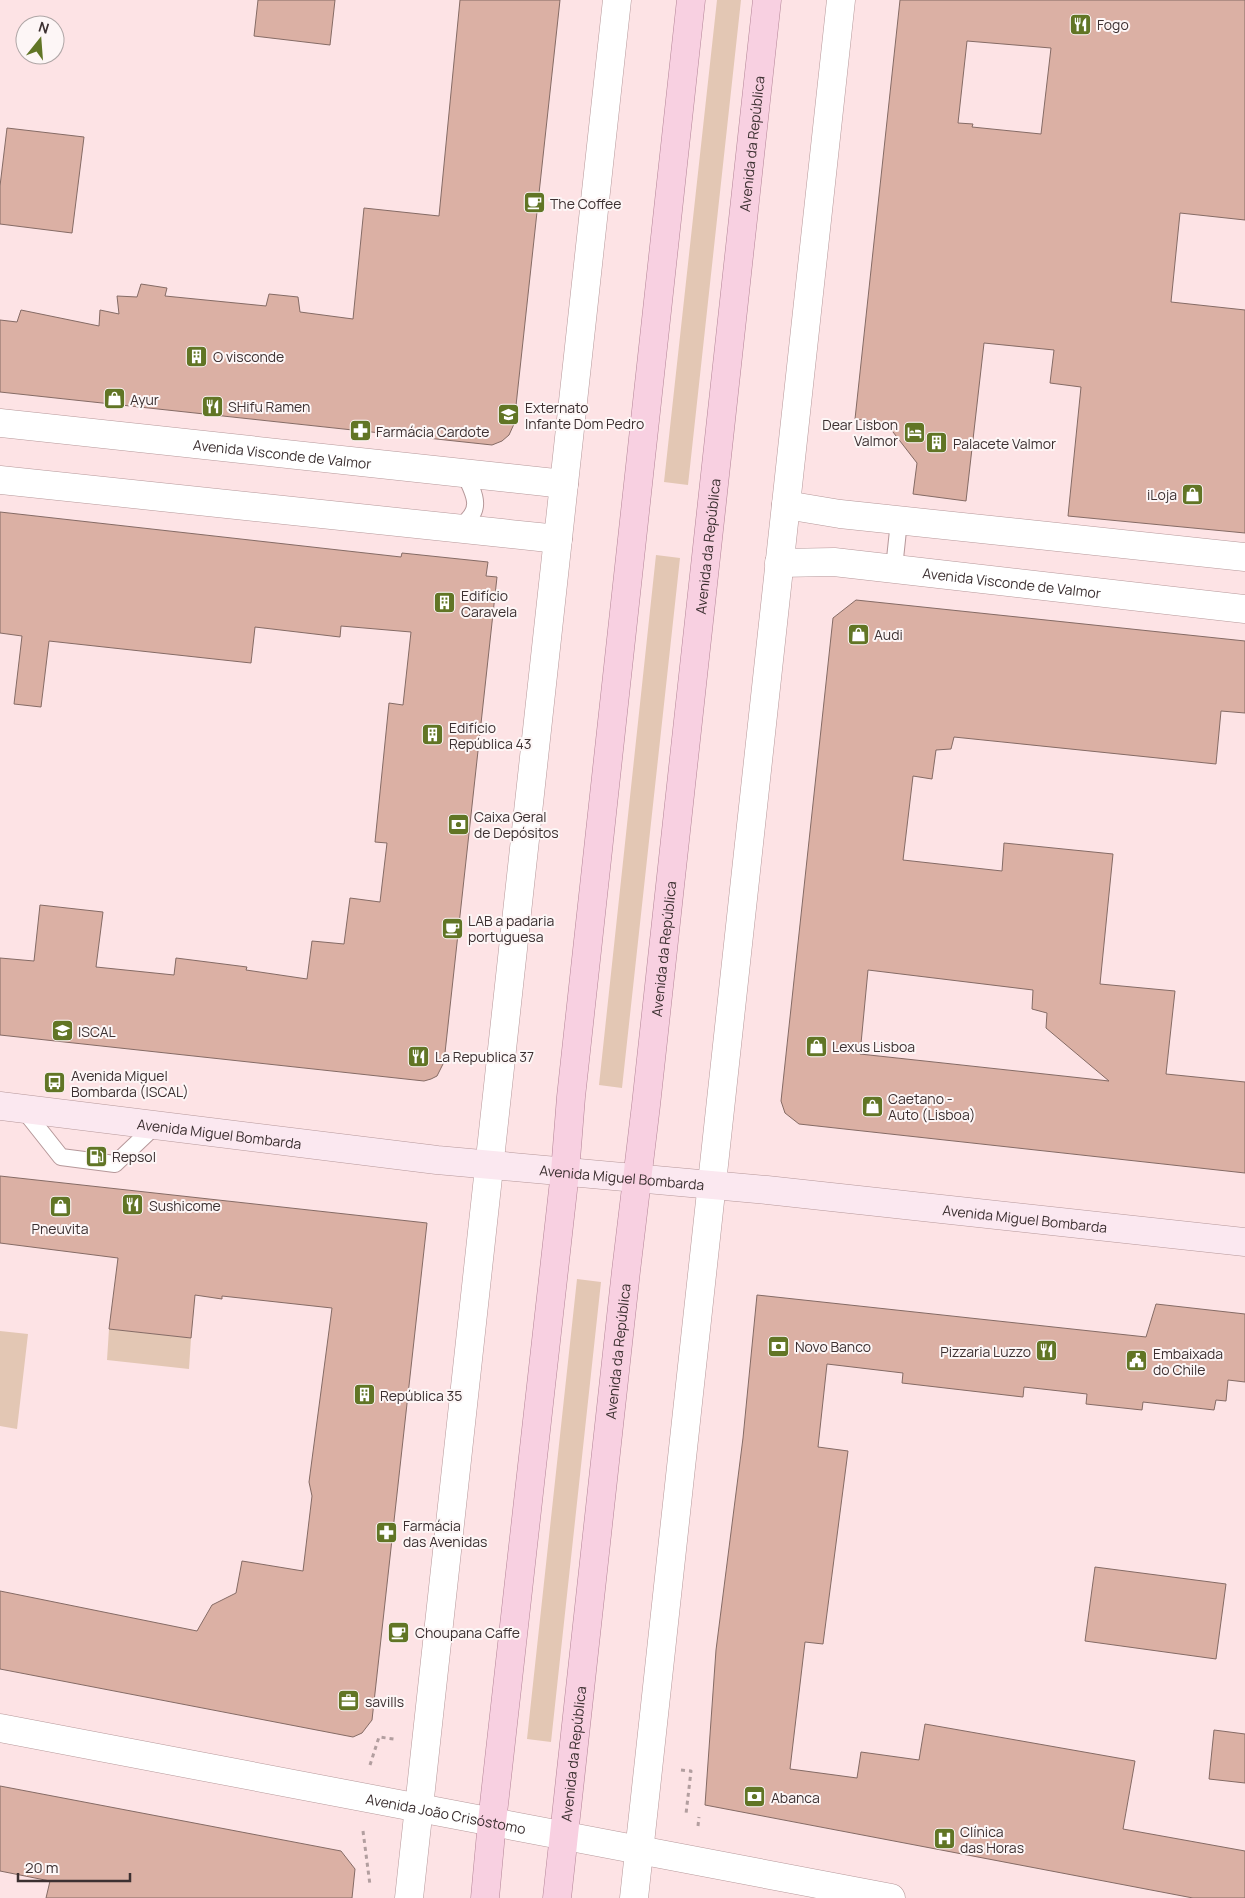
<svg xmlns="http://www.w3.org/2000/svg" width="1245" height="1898" viewBox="0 0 1245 1898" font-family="Manrope,sans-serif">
	<rect width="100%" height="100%" fill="#fde3e5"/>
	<path fill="#e3c7b4" d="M717 0H741L688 485 664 482Z
		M656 555 680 558 622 1088 599 1085Z
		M577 1279 601 1282 551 1742 527 1739Z
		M109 1329 191 1338 189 1369 107 1360Z
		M0 1331 28 1334 17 1429 0 1426Z"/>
	<path fill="#dbb0a4" stroke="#856b65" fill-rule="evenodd" d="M258 0H335L330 45 254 36Z
		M460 0H560L514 424 509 435 502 441 492 445 0 392V320L17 322 21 310 99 326 100 310 119 314 117 296 137 297 141 284 167 288 165 296 266 306 269 294 298 297 300 312 353 319 364 208 439 216Z
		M900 0H1245V220L1180 213 1171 302 1245 310V533L1068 516 1081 387 1050 383 1054 350 984 343 966 501 913 494 917 463 886 423 855 419ZM967 41 1051 48 1041 134 972 127 973 124 958 123Z
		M7 128 84 137 72 233 0 224V186Z
		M0 512 401 557 402 553 488 562 486 576 497 577 444 1062 437 1076 431 1079 424 1081 0 1035V958L34 961 40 905 103 912 96 967 174 975 176 958 247 967 246 970 307 979 312 941 344 944 350 898 380 902 387 843 375 842 389 703 403 705 411 632 341 626 340 637 255 627 251 663 49 641 41 707 14 704 22 636 0 633Z
		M856 600 1245 641V713L1221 711 1216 764 954 737 951 749 936 750 932 779 913 776 903 860 1002 871 1004 843 1113 854 1100 984 1175 991 1166 1074 1245 1082V1173L799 1124 785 1113 781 1101 833 618ZM868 970 1033 990 1032 1009 1047 1013 1046 1028 1109 1081 860 1054Z
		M0 1176 427 1223 372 1720 362 1733 353 1737 0 1669V1591L197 1631 212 1605 236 1593 242 1561 303 1571 312 1496 309 1482 332 1308 222 1296V1299L195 1295 191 1338 109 1329 118 1258 0 1243Z
		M757 1295 1146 1337 1156 1304 1245 1314V1382L1228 1380 1226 1401 1216 1400 1214 1410 1143 1402 1142 1410 1086 1404 1087 1394 1024 1387 1023 1397 902 1383 903 1373 827 1364 818 1447 848 1451 823 1644 805 1642 790 1769 857 1778 861 1752 919 1760 925 1724 1135 1761 1123 1829 1245 1851V1898H1193L705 1805 716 1650 743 1438Z
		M1095 1567 1226 1584 1216 1659 1085 1641Z
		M1214 1730 1245 1734V1783L1209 1779Z
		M0 1786 341 1851 355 1869 352 1898H46L50 1881 0 1871Z"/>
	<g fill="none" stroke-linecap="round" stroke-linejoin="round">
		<defs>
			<path id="lane" d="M457 528C484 512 476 496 464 473
				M894 568 899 521
				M23 1109 61 1157 115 1164 156 1125"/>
			<g id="street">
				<path id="s1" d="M0 423 564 484"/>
				<path d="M0 480 558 539"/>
				<path d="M786 505 840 514 1245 557"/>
				<path id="s2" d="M779 563 834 562 1245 609"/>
				<path id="s3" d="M0 1728 891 1898"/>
				<path d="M409 1898 617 0"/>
				<path d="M634 1898 841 0"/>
			</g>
			<g id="secondary">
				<path id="s4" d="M0 1106 437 1160 767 1190 1245 1242"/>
			</g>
			<g id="primary">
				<path d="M485 1898 492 1822 565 1172 571 1097 691 0"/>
				<path id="s5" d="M557 1898 626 1271 646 1105 767 0"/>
			</g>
		</defs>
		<use href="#lane" stroke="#b6989a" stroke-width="18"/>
		<use href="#street" stroke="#b6989a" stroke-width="29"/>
		<use href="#secondary" stroke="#b6989a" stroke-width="29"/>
		<use href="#primary" stroke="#b38496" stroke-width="29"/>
		<path stroke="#b29e9f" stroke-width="3" stroke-dasharray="4 4" stroke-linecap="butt" d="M370 1765 379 1737 394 1739
			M681 1770 691 1771 686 1814
			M698 1826 699 1817
			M363 1831 370 1885"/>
		<use href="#lane" stroke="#fff" stroke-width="16"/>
		<use href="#street" stroke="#fff" stroke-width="28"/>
		<use href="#secondary" stroke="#fbe8f0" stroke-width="28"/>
		<use href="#primary" stroke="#f8d0e1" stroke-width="28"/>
	</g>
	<defs>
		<symbol id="restaurant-square" viewBox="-11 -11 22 22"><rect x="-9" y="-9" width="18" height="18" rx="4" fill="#617525" stroke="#fdf6f6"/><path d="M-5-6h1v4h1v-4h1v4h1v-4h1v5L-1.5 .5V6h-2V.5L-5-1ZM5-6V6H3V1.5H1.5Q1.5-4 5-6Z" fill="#fff"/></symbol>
		<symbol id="cafe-square" viewBox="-11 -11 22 22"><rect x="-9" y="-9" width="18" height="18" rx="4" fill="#617525" stroke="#fdf6f6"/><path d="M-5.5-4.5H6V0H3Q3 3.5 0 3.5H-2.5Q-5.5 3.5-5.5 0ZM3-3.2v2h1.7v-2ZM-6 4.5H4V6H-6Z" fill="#fff"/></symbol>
		<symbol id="building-square" viewBox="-11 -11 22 22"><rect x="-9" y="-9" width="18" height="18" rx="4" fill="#617525" stroke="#fdf6f6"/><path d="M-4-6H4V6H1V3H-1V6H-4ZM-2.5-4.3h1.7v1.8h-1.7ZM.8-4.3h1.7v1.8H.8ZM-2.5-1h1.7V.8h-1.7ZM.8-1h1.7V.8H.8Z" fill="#fff"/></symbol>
		<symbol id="shop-square" viewBox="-11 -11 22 22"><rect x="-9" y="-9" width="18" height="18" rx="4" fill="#617525" stroke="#fdf6f6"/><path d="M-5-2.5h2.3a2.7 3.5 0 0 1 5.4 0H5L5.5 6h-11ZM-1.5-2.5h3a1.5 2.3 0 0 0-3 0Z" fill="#fff"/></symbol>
		<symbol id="school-square" viewBox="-11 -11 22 22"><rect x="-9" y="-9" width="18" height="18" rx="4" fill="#617525" stroke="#fdf6f6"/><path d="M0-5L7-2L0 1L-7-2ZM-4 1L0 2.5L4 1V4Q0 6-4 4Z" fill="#fff"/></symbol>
		<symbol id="pharmacy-square" viewBox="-11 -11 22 22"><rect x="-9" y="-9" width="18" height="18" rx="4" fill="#617525" stroke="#fdf6f6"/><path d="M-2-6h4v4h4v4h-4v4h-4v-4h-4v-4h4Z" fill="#fff"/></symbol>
		<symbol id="hotel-square" viewBox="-11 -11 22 22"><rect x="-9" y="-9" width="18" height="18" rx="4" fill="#617525" stroke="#fdf6f6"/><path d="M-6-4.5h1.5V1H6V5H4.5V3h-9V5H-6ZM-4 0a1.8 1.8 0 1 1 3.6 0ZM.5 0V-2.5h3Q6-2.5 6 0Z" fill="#fff"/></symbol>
		<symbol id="bank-square" viewBox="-11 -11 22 22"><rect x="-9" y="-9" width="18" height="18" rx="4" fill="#617525" stroke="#fdf6f6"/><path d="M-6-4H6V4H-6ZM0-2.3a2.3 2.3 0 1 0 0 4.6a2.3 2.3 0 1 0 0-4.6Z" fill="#fff"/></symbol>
		<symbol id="university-square" viewBox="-11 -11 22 22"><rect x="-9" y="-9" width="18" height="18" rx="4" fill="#617525" stroke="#fdf6f6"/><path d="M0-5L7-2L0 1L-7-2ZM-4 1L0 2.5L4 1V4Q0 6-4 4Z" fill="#fff"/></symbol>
		<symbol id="bus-square" viewBox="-11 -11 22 22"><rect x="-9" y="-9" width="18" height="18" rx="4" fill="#617525" stroke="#fdf6f6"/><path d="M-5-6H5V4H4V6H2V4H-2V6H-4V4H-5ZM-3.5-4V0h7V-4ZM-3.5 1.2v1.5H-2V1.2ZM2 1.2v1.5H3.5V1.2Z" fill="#fff"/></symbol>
		<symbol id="fuel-square" viewBox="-11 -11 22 22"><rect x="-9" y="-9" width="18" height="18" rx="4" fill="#617525" stroke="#fdf6f6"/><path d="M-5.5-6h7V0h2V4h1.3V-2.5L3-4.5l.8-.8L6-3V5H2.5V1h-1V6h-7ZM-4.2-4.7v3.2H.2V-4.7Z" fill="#fff"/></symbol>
		<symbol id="civic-square" viewBox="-11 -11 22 22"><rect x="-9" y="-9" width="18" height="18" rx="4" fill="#617525" stroke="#fdf6f6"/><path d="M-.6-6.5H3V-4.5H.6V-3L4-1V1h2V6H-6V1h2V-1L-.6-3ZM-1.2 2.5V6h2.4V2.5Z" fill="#fff"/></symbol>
		<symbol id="office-square" viewBox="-11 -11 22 22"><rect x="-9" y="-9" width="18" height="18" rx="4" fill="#617525" stroke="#fdf6f6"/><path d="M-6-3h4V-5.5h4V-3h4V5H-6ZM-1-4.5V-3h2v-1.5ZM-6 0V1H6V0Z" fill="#fff"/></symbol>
		<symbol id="hospital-square" viewBox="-11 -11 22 22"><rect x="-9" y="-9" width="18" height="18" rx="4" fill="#617525" stroke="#fdf6f6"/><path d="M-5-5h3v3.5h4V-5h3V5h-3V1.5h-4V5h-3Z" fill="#fff"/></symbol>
	</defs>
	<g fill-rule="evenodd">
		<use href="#restaurant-square" x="1068" y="12" width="25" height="25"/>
		<use href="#cafe-square" x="522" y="190" width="25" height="25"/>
		<use href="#building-square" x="184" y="344" width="25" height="25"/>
		<use href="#shop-square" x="102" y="386" width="25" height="25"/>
		<use href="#restaurant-square" x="200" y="394" width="25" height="25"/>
		<use href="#school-square" x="496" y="402" width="25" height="25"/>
		<use href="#pharmacy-square" x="348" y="418" width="25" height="25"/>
		<use href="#hotel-square" x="902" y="420" width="25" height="25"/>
		<use href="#building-square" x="924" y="430" width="25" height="25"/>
		<use href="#shop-square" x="1180" y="482" width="25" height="25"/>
		<use href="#building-square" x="432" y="590" width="25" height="25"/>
		<use href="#shop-square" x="846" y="622" width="25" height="25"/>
		<use href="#building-square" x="420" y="722" width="25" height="25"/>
		<use href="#bank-square" x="446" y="812" width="25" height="25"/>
		<use href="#cafe-square" x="440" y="916" width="25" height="25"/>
		<use href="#university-square" x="50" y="1018" width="25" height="25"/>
		<use href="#shop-square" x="804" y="1034" width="25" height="25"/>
		<use href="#restaurant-square" x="406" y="1044" width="25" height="25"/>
		<use href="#bus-square" x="42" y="1070" width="25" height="25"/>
		<use href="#shop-square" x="860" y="1094" width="25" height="25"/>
		<use href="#fuel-square" x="84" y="1144" width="25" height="25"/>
		<use href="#restaurant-square" x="120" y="1192" width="25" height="25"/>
		<use href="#shop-square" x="48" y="1194" width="25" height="25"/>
		<use href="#bank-square" x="766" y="1334" width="25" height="25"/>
		<use href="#restaurant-square" x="1034" y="1338" width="25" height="25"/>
		<use href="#civic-square" x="1124" y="1348" width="25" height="25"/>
		<use href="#building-square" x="352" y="1382" width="25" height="25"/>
		<use href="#pharmacy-square" x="374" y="1520" width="25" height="25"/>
		<use href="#cafe-square" x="386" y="1620" width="25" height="25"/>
		<use href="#office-square" x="336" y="1688" width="25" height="25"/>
		<use href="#bank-square" x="742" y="1784" width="25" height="25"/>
		<use href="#hospital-square" x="932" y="1826" width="25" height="25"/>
	</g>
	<g text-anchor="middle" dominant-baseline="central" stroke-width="4" stroke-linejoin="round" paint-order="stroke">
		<g font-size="14" fill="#3c3031" stroke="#fdf6f6" text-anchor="start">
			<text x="1097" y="24">Fogo</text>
			<text x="550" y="203">The Coffee</text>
			<text x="213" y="356">O visconde</text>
			<text x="130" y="399">Ayur</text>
			<text x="228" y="406">SHifu Ramen</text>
			<text x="525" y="407">Externato<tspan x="525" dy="16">Infante Dom Pedro</tspan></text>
			<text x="898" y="424" text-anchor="end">Dear Lisbon<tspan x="898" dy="16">Valmor</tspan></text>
			<text x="376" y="431">Farmácia Cardote</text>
			<text x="953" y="443">Palacete Valmor</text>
			<text x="1177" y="494" text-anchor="end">iLoja</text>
			<text x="461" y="595">Edifício<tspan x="461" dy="16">Caravela</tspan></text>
			<text x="874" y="634">Audi</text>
			<text x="449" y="727">Edifício<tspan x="449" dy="16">República 43</tspan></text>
			<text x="474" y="816">Caixa Geral<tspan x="474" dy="16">de Depósitos</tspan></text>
			<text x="468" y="920">LAB a padaria<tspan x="468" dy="16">portuguesa</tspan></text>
			<text x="78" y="1031">ISCAL</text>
			<text x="832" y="1046">Lexus Lisboa</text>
			<text x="435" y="1056">La Republica 37</text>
			<text x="71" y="1075">Avenida Miguel<tspan x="71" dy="16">Bombarda (ISCAL)</tspan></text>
			<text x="888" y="1098">Caetano -<tspan x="888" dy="16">Auto (Lisboa)</tspan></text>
			<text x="112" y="1156">Repsol</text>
			<text x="149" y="1205">Sushicome</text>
			<text x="60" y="1228" text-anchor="middle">Pneuvita</text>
			<text x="795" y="1346">Novo Banco</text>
			<text x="1031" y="1351" text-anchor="end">Pizzaria Luzzo</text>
			<text x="1153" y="1353">Embaixada<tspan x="1153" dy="16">do Chile</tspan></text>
			<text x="380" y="1395">República 35</text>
			<text x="403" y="1525">Farmácia<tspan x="403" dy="16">das Avenidas</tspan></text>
			<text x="415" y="1632">Choupana Caffe</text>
			<text x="365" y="1701">savills</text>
			<text x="771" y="1797">Abanca</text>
			<text x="960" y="1831">Clínica<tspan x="960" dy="16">das Horas</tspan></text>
		</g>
		<g font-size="14" fill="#3c3031" stroke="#fdf6f6">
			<text stroke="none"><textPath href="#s5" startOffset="1765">Avenida da República</textPath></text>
			<text stroke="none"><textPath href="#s1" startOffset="284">Avenida Visconde de Valmor</textPath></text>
			<text stroke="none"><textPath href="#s5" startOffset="1360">Avenida da República</textPath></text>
			<text stroke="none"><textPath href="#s2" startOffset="234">Avenida Visconde de Valmor</textPath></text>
			<text stroke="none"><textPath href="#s5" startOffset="955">Avenida da República</textPath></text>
			<text stroke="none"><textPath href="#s4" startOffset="221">Avenida Miguel Bombarda</textPath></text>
			<text stroke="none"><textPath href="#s4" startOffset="626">Avenida Miguel Bombarda</textPath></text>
			<text stroke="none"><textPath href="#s4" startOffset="1031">Avenida Miguel Bombarda</textPath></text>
			<text stroke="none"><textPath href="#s5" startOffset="550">Avenida da República</textPath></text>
			<text stroke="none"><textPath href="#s5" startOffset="145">Avenida da República</textPath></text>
			<text stroke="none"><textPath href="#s3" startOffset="454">Avenida João Crisóstomo</textPath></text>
		</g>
	</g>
	<g transform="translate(40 40) rotate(17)"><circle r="24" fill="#fdf6f6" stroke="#b0a7a7"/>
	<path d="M0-4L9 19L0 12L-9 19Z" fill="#617525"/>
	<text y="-8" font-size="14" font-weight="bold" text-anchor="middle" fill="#3c3031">N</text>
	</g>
	<path d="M18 1873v8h112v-8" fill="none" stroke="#3c3031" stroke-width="2.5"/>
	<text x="25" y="1873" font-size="15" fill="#3c3031" stroke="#fdf6f6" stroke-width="4" paint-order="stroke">20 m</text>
</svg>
